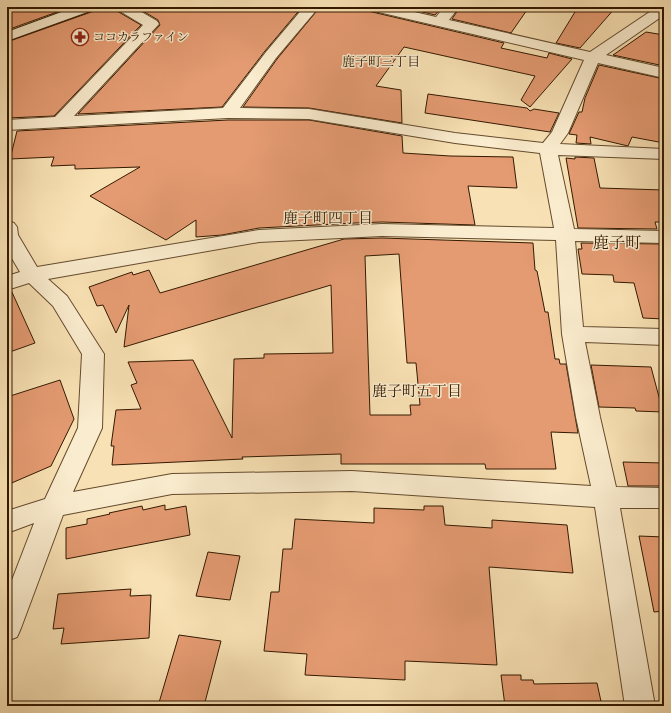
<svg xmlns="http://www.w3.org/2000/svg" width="671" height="713" viewBox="0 0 671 713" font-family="Cardo,'Noto Serif JP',serif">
	<rect width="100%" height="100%" fill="#f8e1b4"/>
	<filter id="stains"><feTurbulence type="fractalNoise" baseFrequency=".005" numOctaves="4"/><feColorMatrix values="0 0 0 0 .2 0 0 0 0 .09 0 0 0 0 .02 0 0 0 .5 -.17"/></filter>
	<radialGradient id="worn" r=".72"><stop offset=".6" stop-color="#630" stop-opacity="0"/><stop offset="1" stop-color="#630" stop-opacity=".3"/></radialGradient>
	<path fill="#e59b72" stroke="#331900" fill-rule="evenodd" d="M7 7H71L7 30Z
		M96 7H115L117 11 141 25 54 116 7 118V42L94 11Z
		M136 7H302L265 51 222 107 78 114 160 25 158 20Z
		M320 7H344L368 11 504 43 501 48 547 58 549 53 572 59 530 107 521 100 535 76 404 47 376 86 401 90 402 123 309 108 243 107 277 59Z
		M402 7H442L435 15Z
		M460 7H529L511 33 452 19Z
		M578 7H616L580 48 556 43Z
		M646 32 664 35V66L613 55Z
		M599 65 664 79V143L632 137 628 146 590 137 591 144 576 143 577 135 569 134 579 112H582L585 98Z
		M428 94 527 108 530 111 534 109 559 113 550 132 425 113Z
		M228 120H309L402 136 403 153 450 156 513 157 517 188 468 186 475 225 382 222 355 223 259 228 222 235 196 237V220L166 240 90 196 140 167 75 169V165L51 166 54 157 10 159 17 131Z
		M575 157 594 158 600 188 664 190V222H655L657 229 578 228 566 158 575 159Z
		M382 238 533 243 535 270 537 271 545 312H548L555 359H559L560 364H566L578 433 551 432 556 469H486L485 464H341V454L242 457 243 459 112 465 114 446H111L116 410 141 409 131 385 137 383 128 362 193 360 232 438 234 359 264 358V354L333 353 331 285 124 347 129 305 116 333 103 305 97 306 89 287 132 272 133 275 149 270 160 293 344 239ZM399 254 407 363H416L420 405H410L411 415H370L365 256Z
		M581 243 662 244 664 253V319L643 318 634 283 614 282 613 275 582 274 578 249H582Z
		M11 290 35 343 7 353V291Z
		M591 365 651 367 663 412 636 411 635 408 599 407Z
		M60 380 74 419 51 466 7 485V397Z
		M623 462 664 463V486H628Z
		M165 505V510L186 506 190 535 66 559V528L87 524V519L110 514 109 513 142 506 143 510Z
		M424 506H443L445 525 492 528V520L567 525 573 573 489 567 497 665 405 661V680L305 675 307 654 264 651 271 592H279L283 549H292L295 519 374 523V508L424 510Z
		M639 536 664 537V611L654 612Z
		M208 552 240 556 230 600 196 596Z
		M131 589 130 596 151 595 149 638 61 644 64 628 53 629 58 594Z
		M179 635 221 641 204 706H158Z
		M501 675H521V680H533L534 684 597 683 602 706H505Z"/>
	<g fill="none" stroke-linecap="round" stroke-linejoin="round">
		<defs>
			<path id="street" d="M116 7H133L157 21 159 24 74 116 223 108 266 52 304 7H319L276 58 240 108 309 109 455 133 543 143 552 132 584 60 374 11 369 10 367 7H393L436 17 444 7H459L449 20 590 52 657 7H664V15L606 55 664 68V78L598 63 568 133 560 144 664 149V159L558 155 574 229 664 231V243L575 241 583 327 664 329V345L585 342 600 417 616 487 664 488V508H620L655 706H625L595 507 352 491 172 494 63 515 21 628 17 637 7 641V593L34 523 7 533V511L45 499 78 428 82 354 53 306 29 283 7 290V276L20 272 7 250V221L14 223 17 227 18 235 37 267 259 230 382 224 554 228 540 153 455 143 309 119 228 118 7 130V120L55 117 143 25 118 10ZM382 236 556 240 562 334 576 417 591 486 352 471 172 474 73 492 102 428 104 354 67 296 48 279 259 242Z"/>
			<path id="secondary" d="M75 7H95L93 10 7 41V32Z"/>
		</defs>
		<use href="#street" stroke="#644b2d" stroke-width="2"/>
		<use href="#secondary" stroke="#331900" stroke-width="2"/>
		<use href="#street" fill="#faecce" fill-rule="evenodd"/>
		<use href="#secondary" fill="#faecce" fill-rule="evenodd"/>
	</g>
	<defs>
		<symbol id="pharmacy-ring" viewBox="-11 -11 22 22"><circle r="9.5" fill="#faecce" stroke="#8f2418" stroke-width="1.5"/><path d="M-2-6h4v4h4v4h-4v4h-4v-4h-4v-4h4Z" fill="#8f2418"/></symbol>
	</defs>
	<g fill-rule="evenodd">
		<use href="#pharmacy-ring" x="70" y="27" width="20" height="20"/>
	</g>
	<g text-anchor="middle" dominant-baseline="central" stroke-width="3" stroke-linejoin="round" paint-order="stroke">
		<g font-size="12" fill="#331900" stroke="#faecce" text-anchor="start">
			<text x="93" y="37">ココカラファイン</text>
		</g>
		<g font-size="13" fill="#331900" stroke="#faecce">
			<text x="381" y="62">鹿子町三丁目</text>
		</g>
		<g font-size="15" fill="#331900" stroke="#faecce">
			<text x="328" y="218">鹿子町四丁目</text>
			<text x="417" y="391">鹿子町五丁目</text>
		</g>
		<g font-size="16" fill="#331900" stroke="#faecce">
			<text x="617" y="243">鹿子町</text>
		</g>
	</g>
	<rect width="671" height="713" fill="none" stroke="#f8e1b4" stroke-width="24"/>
	<rect x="8" y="8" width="655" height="697" fill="none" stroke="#331900" stroke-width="2"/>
	<rect x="12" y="12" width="647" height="689" fill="none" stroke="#331900"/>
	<rect width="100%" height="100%" filter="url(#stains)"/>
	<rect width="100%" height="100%" fill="url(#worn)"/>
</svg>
